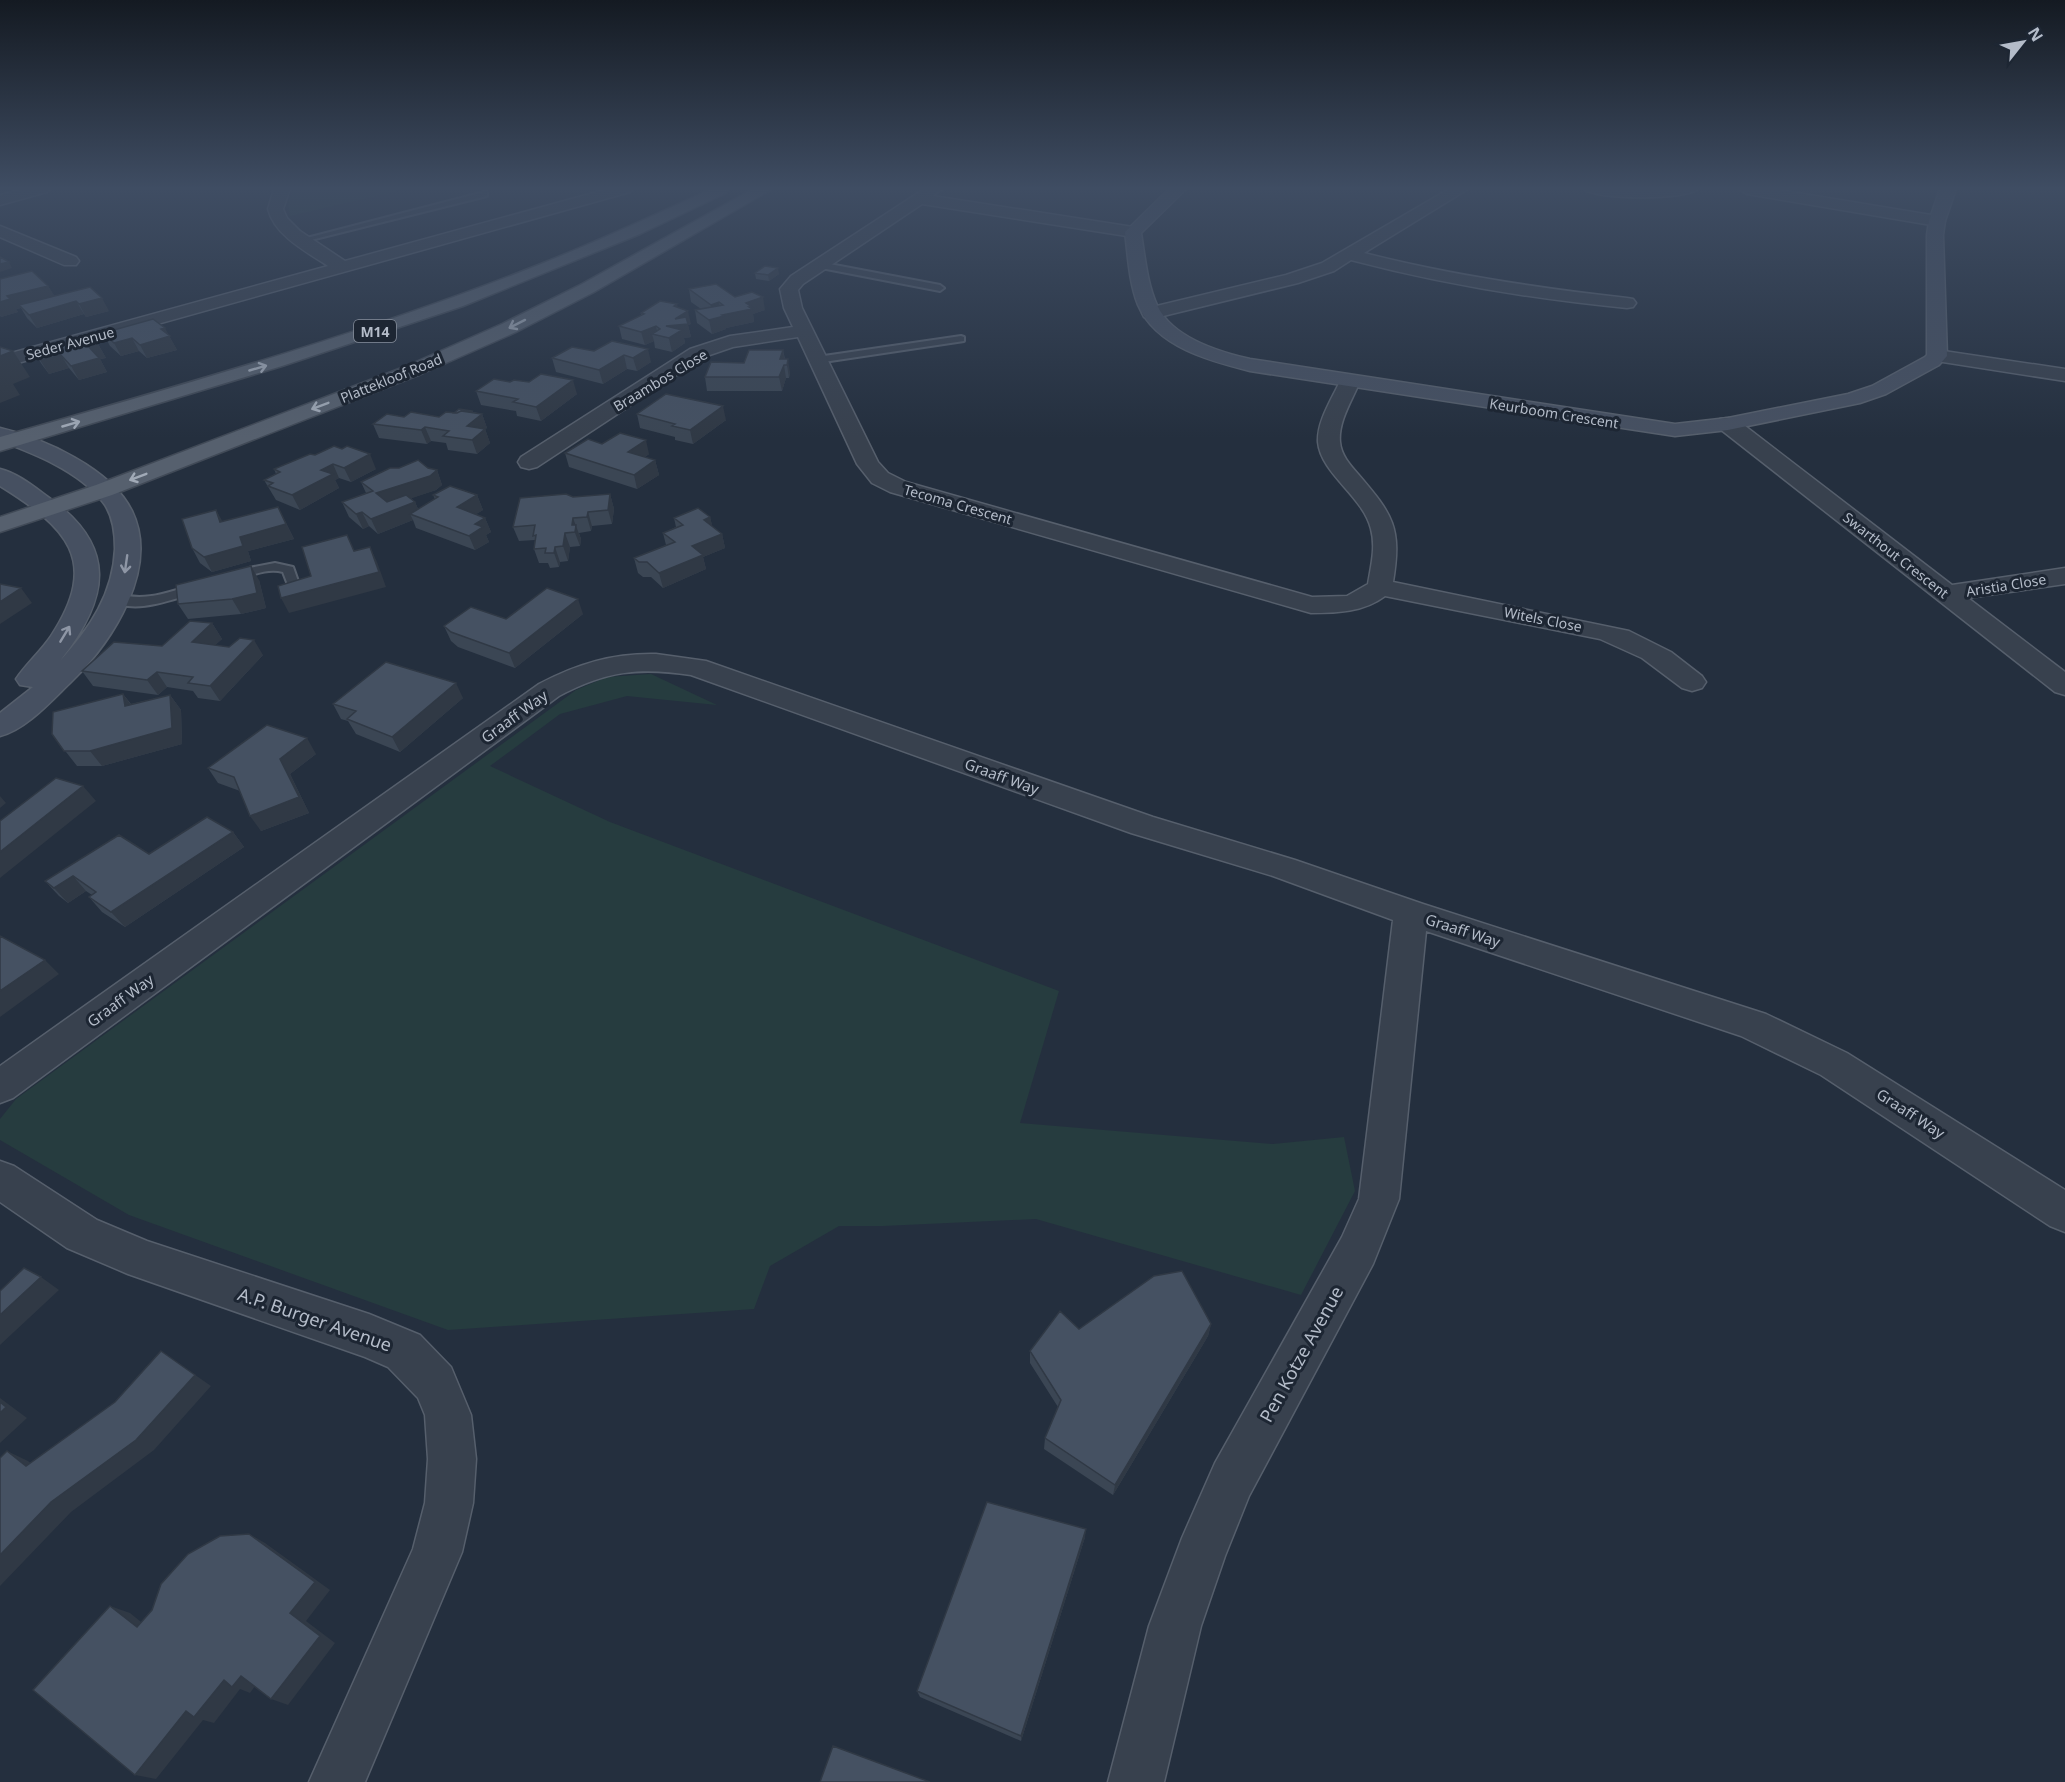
<svg xmlns="http://www.w3.org/2000/svg" width="2065" height="1782" viewBox="0 0 2065 1782" font-family="'Noto Sans',sans-serif">
	<rect width="100%" height="100%" fill="#242f3e"/>
	<path fill="#263c3f" d="M293 189H406L290 216 288 203Z
		M651 674 717 705 627 696 560 714 490 766 610 822 1059 991 1020 1123 1273 1144 1344 1137 1355 1191 1301 1295 1036 1219 883 1226H839L770 1266 754 1309 448 1330 129 1215 0 1140V1119L16 1099 576 690 607 677Z"/>
	<g fill="none" stroke-linecap="round" stroke-linejoin="round">
		<defs>
			<path id="lane" d="M484 192H487V196L303 242 299 240Z
				M819 262 940 285 944 288 940 291 816 267V263Z
				M961 336 964 337V341L817 363 812 360 817 357Z
				M275 563 293 567 300 587 298 590H290L283 572C266 567 249 577 233 581L227 577 249 568Z
				M197 584 203 588 201 591C178 597 130 618 111 598L117 594C148 602 167 592 197 584Z"/>
			<path id="street" d="M24 189H50L47 192 0 205V195Z
				M274 189H290L283 209 287 218 300 231 345 261 608 189H633L630 192 0 368V356L328 266C307 252 275 236 268 209Z
				M924 189H942L933 196 1133 227 1141 232 1133 237 922 204 803 284 798 290 802 308 878 462 888 473 906 482 1312 597 1347 596 1368 584C1371 566 1376 547 1371 529 1363 496 1321 474 1318 442 1317 421 1332 399 1340 381L1343 377H1357L1360 381C1353 399 1338 421 1340 442 1341 455 1350 465 1358 474 1393 515 1402 527 1393 582L1629 631 1671 652 1702 676 1706 682 1702 688 1692 691 1682 688 1642 658 1600 639 1385 596C1364 612 1337 613 1311 613L890 492 872 483 857 464 798 337 733 347 704 357 537 467 529 469 521 467 518 462 521 457 690 349 730 336 793 327 784 308 780 289 791 276Z
				M1449 189H1468L1364 253C1450 275 1538 288 1627 298L1633 299 1636 303 1633 307 1627 308C1534 299 1442 284 1351 260L1334 271 1298 283 1151 319 1144 317 1142 313 1144 309 1286 275 1322 263Z
				M1584 189H1698C1688 200 1594 200 1584 189Z
				M1739 189H1774L1937 216 1945 221 1937 226 1747 194Z
				M0 226 76 257 79 261 76 265H64L0 237Z
				M1937 350 2065 369V381L1930 360 1927 356 1930 352Z
				M1728 418 1736 419 1952 585 2065 568V584L1968 598 2065 672V695L2055 692 1720 429 1717 424 1720 419Z
				M656 654 706 661 1153 817 1295 860 1423 904 1766 1014 1847 1053 2065 1190V1232L2050 1226 1821 1075 1741 1036 1426 931 1399 1199 1373 1264 1249 1496 1225 1556 1201 1626 1164 1782H1108L1149 1626 1182 1538 1215 1463 1342 1237 1359 1199 1393 920 1273 876 1131 833 691 675C639 667 606 671 559 696L13 1098 0 1103V1066L539 684C577 664 613 653 656 654Z
				M0 1161 14 1166 97 1220 147 1241 369 1314 420 1335 451 1367 471 1415 476 1459 473 1503 462 1552 365 1782H309L413 1549 425 1503 428 1459 425 1415 418 1398 388 1367 365 1357 128 1274 67 1248 0 1202Z"/>
			<path id="secondary" d="M1169 189H1186L1141 233C1145 257 1147 283 1157 305 1171 337 1219 352 1250 359L1675 424 1728 418 1848 394 1872 386 1925 357 1927 355V235L1929 221 1940 189H1956L1945 221 1943 235 1947 356 1939 365 1886 394 1860 403 1728 430 1675 436 1250 371C1210 361 1156 347 1138 305 1129 282 1128 256 1125 232Z
				M0 428C43 438 112 469 132 511 160 569 112 642 72 681 52 700 27 729 0 736V713L33 687 20 685 16 679C26 664 41 651 51 636 101 560 66 527 0 486V469C17 473 33 486 48 497 118 546 110 598 60 661 90 628 113 594 115 549 115 532 113 514 102 501 78 471 35 454 0 441Z"/>
			<path id="primary" d="M711 189 729 190 726 193 640 234 463 306 282 366 0 451V437C182 385 365 334 541 264 598 241 655 215 711 189Z
				M753 189H772L594 292 516 332 421 374 112 495 0 532V517L96 485 407 366 502 324 582 284Z"/>
		</defs>
		<use href="#lane" stroke="#565f6c" stroke-width="4"/>
		<use href="#street" stroke="#565f6c" stroke-width="3"/>
		<use href="#secondary" stroke="#565f6c" stroke-width="3"/>
		<use href="#primary" stroke="#414a57" stroke-width="3"/>
		<use href="#lane" fill="#38414e" fill-rule="evenodd"/>
		<use href="#street" fill="#38414e" fill-rule="evenodd"/>
		<use href="#secondary" fill="#465061" fill-rule="evenodd"/>
		<use href="#primary" fill="#56606e" fill-rule="evenodd"/>
	</g>
	<path fill="#3b4654" d="M755 273 779 274 769 281 756 279Z
		M0 279 48 286 54 296 109 311 86 317 84 314 37 328 27 318 21 308 16 309 18 312 1 317 0 315Z
		M689 289 735 297 765 310 753 314 754 322 726 328V329L712 334 697 323 695 310 701 309 691 302Z
		M677 307 691 324 688 325 691 337 684 338 685 343 672 352 655 348 654 341 645 345 622 339 619 326 641 316V313Z
		M103 333 169 336 177 350 147 358 139 351 121 356 110 346Z
		M612 341 651 362 637 371 627 369 603 384 556 372 552 358 594 351Z
		M98 344 106 358 100 359 107 372 79 380 69 368 49 374 43 366 34 353Z
		M783 350 785 359 790 373 789 378H786L782 391H707L705 377Z
		M510 382H529L577 394 541 421 517 416 516 411 481 405 476 391Z
		M472 411 473 412 482 414 487 428 485 429 490 443 477 454 448 450 446 443 431 441 427 444 379 438 373 424 404 417H439L454 413Z
		M637 414 726 420 693 444 675 440V437L640 428Z
		M602 444 649 454 645 457 655 460 659 475 637 489 569 467 565 453Z
		M315 455 376 469 351 482 339 478 335 480 339 488 300 510 276 500 264 480 276 474 274 469Z
		M428 468 437 470 442 485 436 490 411 498 415 502 418 509 435 499 433 495H477L483 510 476 514 485 518 491 532 486 535 489 542 475 550 416 528 413 520 378 534 369 526 363 529 349 517 342 502 366 493 361 482Z
		M610 494 614 509 612 524 592 526 591 531 579 533 581 539 580 546 570 547 568 561 560 562 559 567 550 568 548 563H539L534 549 535 540 519 541 513 527 573 497Z
		M278 507 294 539 248 551 251 561 212 572 200 563 192 548 216 510 222 522Z
		M710 517 712 526 722 534 725 548 703 557 706 569 663 588 651 577H643L638 573 634 558 666 545 663 533 676 527 674 518Z
		M259 580 266 608 241 614 188 619 178 604Z
		M583 614 515 668 458 647 451 641 444 626 506 619Z
		M212 623 222 639 215 645 263 655 220 701 198 698 193 691 167 687 158 695 93 686 82 671 162 646Z
		M123 694 131 704 170 695 181 710 182 744 102 766H77L52 734Z
		M463 698 400 752 356 734 348 721 341 719 333 704Z
		M316 754 290 774 309 813 261 831 240 791 218 783 208 768Z
		M233 832 244 847 125 927 102 912 89 897 92 895 86 891 68 903 59 896 45 881Z
		M1211 1324 1208 1336 1113 1495 1044 1449 1045 1438 1058 1407 1030 1363V1351L1079 1329Z
		M1085 1537 1021 1741 920 1697 917 1691Z"/>
	<path fill="#303945" d="M9 262 12 268 0 272V264Z
		M778 268 779 274 769 281 768 275Z
		M48 286 56 298 19 305 21 308 16 309 18 312 1 317 0 314V302L7 296Z
		M763 297 765 310 753 314 754 322 726 328V329L712 334 709 320 746 303Z
		M102 298 109 311 86 317 79 304Z
		M76 301 84 314 37 328 29 315Z
		M719 302 721 315 713 318 711 305Z
		M677 304 679 316 688 311 691 324 688 325 691 337 684 338 685 343 672 352 666 326 674 306Z
		M656 326 658 336 652 334 654 341 645 345 641 332Z
		M165 328 177 350 147 358 140 345 161 329Z
		M132 338 139 351 121 356 114 343Z
		M98 344 106 358 100 359 107 372 79 380 71 366 89 347Z
		M648 349 651 362 637 371 633 358Z
		M783 350 785 363 784 365 786 378 782 391 779 377 780 359Z
		M13 351 30 377 13 384 20 395 0 403V356Z
		M61 355 69 368 49 374 40 360Z
		M624 355 627 369 603 384 599 370Z
		M788 359 790 373 789 378 787 365Z
		M573 380 577 394 541 421 536 407Z
		M723 406 726 420 693 444 690 430Z
		M482 414 487 428 482 432 485 429 490 443 477 454 467 426Z
		M425 427 431 441 427 444 421 430Z
		M646 440 649 454 632 466 628 452Z
		M370 454 376 469 351 482 344 468Z
		M655 460 659 475 637 489 634 475Z
		M333 464 339 478 335 480 339 488 300 510 292 495 321 470Z
		M437 470 442 485 436 490 383 508 376 493Z
		M610 494 614 509 612 524 608 510Z
		M477 495 483 510 463 522 457 507Z
		M415 502 421 516 410 514 413 520 378 534 371 519Z
		M278 507 294 539 248 551 251 561 212 572 204 557 240 537Z
		M216 510 224 524 220 522Z
		M362 512 369 526 363 529 356 514Z
		M588 512 592 526 591 531 587 517Z
		M710 517 714 532 704 520Z
		M485 518 491 532 486 535 489 542 475 550 469 536 475 524Z
		M573 518 581 539 580 546 572 525Z
		M565 533 570 547 568 561 563 546Z
		M722 534 725 548 703 557 706 569 663 588 659 573 692 546Z
		M370 547 377 562 386 587 289 613 281 598Z
		M555 547 560 562 559 567 554 553Z
		M251 566 259 580 266 608 241 614 232 599Z
		M21 588 32 603 0 624V602Z
		M578 599 583 614 515 668 509 653Z
		M212 623 222 639 202 657 192 642Z
		M254 640 263 655 220 701 210 686Z
		M157 672 167 687 158 695 147 680Z
		M456 683 463 698 400 752 392 737Z
		M123 694 134 709 125 706Z
		M170 695 181 710 182 744 102 766 90 751Z
		M307 738 316 754 290 774 309 813 261 831 250 816 280 759Z
		M83 786 96 801 0 878V852Z
		M0 796 6 803 0 808Z
		M233 832 244 847 125 927 111 912Z
		M73 876 86 891 68 903 54 888Z
		M45 960 59 974 0 1017V991Z
		M41 1277 59 1290 0 1345V1315Z
		M1211 1324 1208 1336 1113 1495 1115 1485Z
		M161 1351 211 1386 154 1450 71 1512 0 1586V1555Z
		M0 1398 27 1418 0 1443Z
		M7 1451 28 1461 46 1476 26 1466Z
		M1086 1529 1085 1537 1021 1741V1736Z
		M249 1534 265 1543 330 1590 306 1621 335 1643 288 1705 271 1699 290 1613Z
		M110 1606 130 1613 156 1634 137 1627Z
		M241 1676 258 1682 250 1693 240 1689 214 1723 203 1720 156 1779 135 1775 186 1711 224 1680Z"/>
	<path fill="#455162" stroke="#303945" stroke-width="1.5" d="M0 257 9 262 0 264Z
		M765 266 778 268 768 275 755 273Z
		M32 271 48 286 7 296 10 299 0 302V279Z
		M716 284 735 297 752 292 763 297 746 303 752 307H749L752 309 722 315 724 316 709 320 695 310 723 305 719 302 711 305 689 289Z
		M90 287 102 298 79 304 76 301 29 315 19 305Z
		M660 301 677 304 674 306 688 311 675 319 686 317 688 324 666 326 682 330 669 338 652 334 660 329 656 326 641 332 619 326 644 314 641 313Z
		M153 319 165 328 161 329 170 336 140 345 132 338 114 343 103 333Z
		M92 337 98 344 89 347 99 358 71 366 61 355 40 360 34 353Z
		M612 341 648 349 633 358 624 355 599 370 552 358 572 347 594 351Z
		M0 347 13 351 0 356Z
		M749 350H783L780 359H788L787 365H784L779 377H705L711 362 744 363Z
		M541 374 573 380 536 407 513 402 518 399 476 391 494 379 510 382 514 380 529 382Z
		M666 394 723 406 690 430 672 426 675 424 637 414Z
		M459 409 472 411 471 412 461 411 457 413H454Z
		M461 411 482 414 467 426 485 429 472 440 443 436 449 431 425 427 421 430 373 424 387 414 404 417 411 412 439 417 446 412 457 413Z
		M620 433 646 440 628 452 655 460 634 475 565 453 588 439 602 444Z
		M334 446 342 449 347 446 370 454 344 468 333 464 321 470 333 474 292 495 268 486 273 483 264 480 280 472 274 469 310 454 315 455Z
		M418 460 428 468 437 470 430 476 376 493 387 502 406 495 415 502 371 519 362 512 356 514 342 502 373 491 361 482 390 468H399Z
		M450 486 477 495 457 507 485 518 475 524 483 527 469 536 410 514 438 497 433 495Z
		M566 494 573 497 610 494 608 510 588 512 587 517 573 518 572 525H576L575 532 565 533 563 546 555 547 554 553H545L546 548 534 549 536 535 533 536 535 525 513 527 520 498Z
		M278 507 286 524 240 537 243 546 204 557 192 548 182 519 216 510 220 522Z
		M698 508 710 517 704 520 722 534 692 546 703 555 659 573 647 562H639L634 558 675 542 663 533 683 525 674 518Z
		M347 535 354 551 370 547 379 572 281 598 278 586 311 576 302 547Z
		M251 566 257 593 232 599 178 604 176 585Z
		M0 584 21 588 0 602Z
		M547 588 578 599 509 653 451 632 444 626 471 607 506 619Z
		M190 621 212 623 192 642 229 647 240 638 254 640 210 686 188 683 193 677 157 672 147 680 82 671 114 642 162 646Z
		M386 662 456 683 392 737 347 719 356 711 333 704Z
		M123 694 125 706 170 695 172 728 90 751H64L52 734 53 712Z
		M267 725 307 738 280 759 299 797 250 816 234 777 208 768Z
		M56 778 83 786 0 852V821Z
		M207 817 233 832 111 912 89 897 96 892 73 876 54 888 45 881 119 835 149 854Z
		M0 936 45 960 0 991Z
		M24 1268 41 1277 0 1315V1291Z
		M1182 1271 1211 1324 1115 1485 1045 1438 1061 1400 1030 1351 1060 1311 1079 1329 1154 1276Z
		M161 1351 195 1375 136 1440 51 1502 0 1555V1458L7 1451 26 1466 115 1402Z
		M0 1402 6 1407 0 1413Z
		M987 1502 1086 1529 1021 1736 917 1691Z
		M249 1534 315 1582 290 1613 320 1636 271 1699 241 1676 232 1687 224 1680 194 1717 186 1711 135 1775 33 1690 110 1606 137 1627 152 1610 161 1584 188 1554 220 1536Z
		M833 1746 930 1782H820Z"/>
	<defs><path id="oneway-shaft" d="M-6 0H5M1.5-3L5.5 0L1.5 3" fill="none" stroke-width="1.6" stroke-linecap="round" stroke-linejoin="round" transform="scale(1.5)"/></defs>
	<g stroke="#a1aab7">
		<use href="#oneway-shaft" transform="translate(517 324) rotate(153)"/>
		<use href="#oneway-shaft" transform="translate(258 368) rotate(-16)"/>
		<use href="#oneway-shaft" transform="translate(320 406) rotate(159)"/>
		<use href="#oneway-shaft" transform="translate(71 424) rotate(-16)"/>
		<use href="#oneway-shaft" transform="translate(138 477) rotate(159)"/>
	</g>
	<g stroke="#8e96a5">
		<use href="#oneway-shaft" transform="translate(126 564) rotate(98)"/>
		<use href="#oneway-shaft" transform="translate(65 634) rotate(-59)"/>
	</g>
	<linearGradient id="sky" x2="0" y2="1"><stop stop-color="#141a22"/><stop offset="0.43" stop-color="#3f4d63"/><stop offset="1" stop-color="#3f4d63" stop-opacity="0"/></linearGradient>
	<rect width="2065" height="438" fill="url(#sky)"/>
	<g text-anchor="middle" dominant-baseline="central" stroke-width="6" stroke-linejoin="round" paint-order="stroke">
		<rect fill="#1d2633" stroke="#878f9c" stroke-width="1.5" x="354" y="320" width="42" height="22" rx="4.5"/>
		<g font-size="14" font-weight="bold" fill="#b4bcc9">
			<text x="375" y="331">M14</text>
		</g>
		<g font-size="14" fill="#b4bcc9" stroke="#1d2633">
			<text transform="translate(70 343) rotate(-15)">Seder Avenue</text>
			<text transform="translate(391 378) rotate(-22)">Plattekloof Road</text>
			<text transform="translate(660 380) rotate(-31)">Braambos Close</text>
			<text transform="translate(1554 413) rotate(9)">Keurboom Crescent</text>
			<text transform="translate(958 504) rotate(16)">Tecoma Crescent</text>
			<text transform="translate(1896 555) rotate(38)">Swarthout Crescent</text>
			<text transform="translate(2006 585) rotate(-9)">Aristia Close</text>
			<text transform="translate(1543 619) rotate(11)">Witels Close</text>
		</g>
		<g font-size="15" fill="#b4bcc9" stroke="#1d2633">
			<text transform="translate(514 716) rotate(-36)">Graaff Way</text>
			<text transform="translate(1002 776) rotate(20)">Graaff Way</text>
			<text transform="translate(1463 930) rotate(18)">Graaff Way</text>
			<text transform="translate(120 1000) rotate(-36)">Graaff Way</text>
			<text transform="translate(1911 1113) rotate(33)">Graaff Way</text>
		</g>
		<g font-size="18" fill="#b4bcc9" stroke="#1d2633">
			<text transform="translate(315 1319) rotate(19)">A.P. Burger Avenue</text>
			<text transform="translate(1301 1354) rotate(-61)">Pen Kotze Avenue</text>
		</g>
	</g>
	<g transform="translate(2023 42) rotate(59)" stroke="#1d2633" stroke-width="4.5" paint-order="stroke">
	<path d="M0-4.5L10 22L0 15L-10 22Z" fill="#b4bcc9"/>
	<text y="-9" font-size="16" font-weight="bold" text-anchor="middle" fill="#b4bcc9">N</text>
	</g>
</svg>
